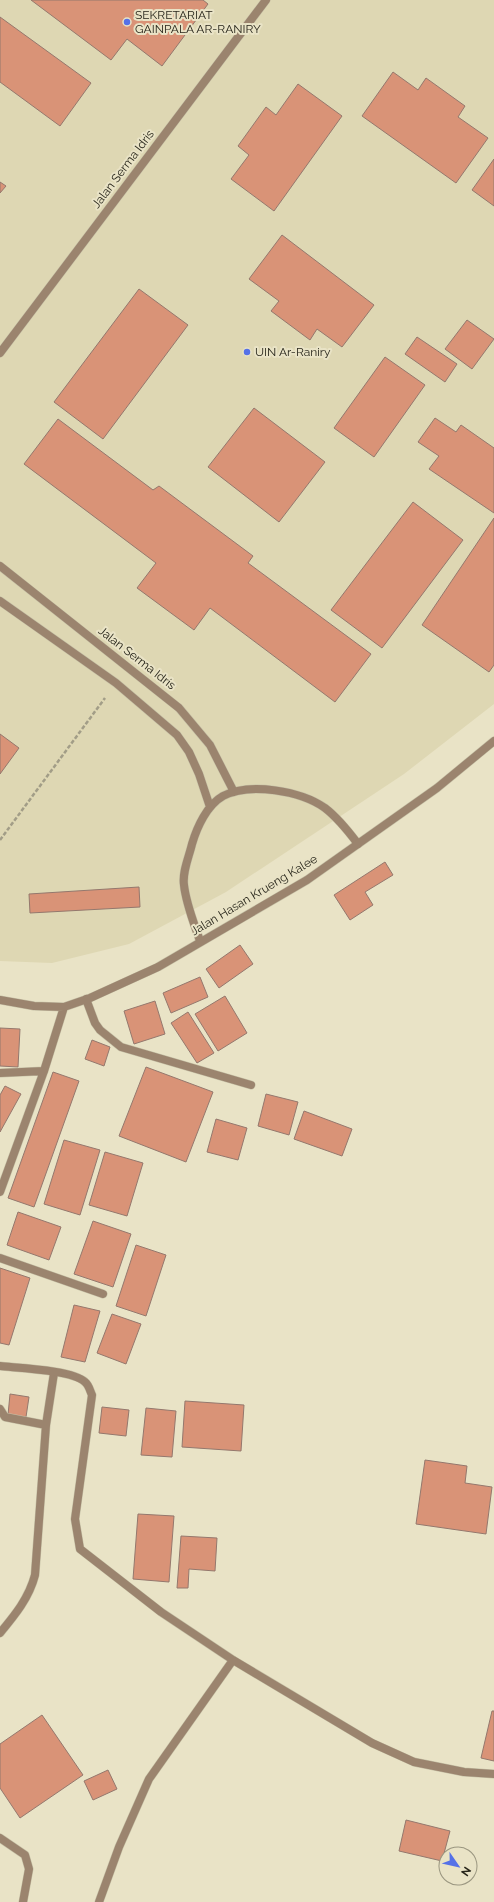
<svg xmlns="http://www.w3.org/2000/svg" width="494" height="1902" viewBox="0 0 494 1902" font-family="Raleway,sans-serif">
	<rect width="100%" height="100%" fill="#e9e3c6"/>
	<path fill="#ded7b3" d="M0 0H494V704L404 774 226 892 129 944 52 963 0 961Z"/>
	<path fill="#d99377" stroke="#94786d" d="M31 0H203L208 4 162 66 127 39 111 60Z
		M0 17 91 83 60 126 0 82Z
		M393 72 418 90 426 78 465 106 458 117 488 138 456 183 362 116Z
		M298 84 342 116 274 211 231 179 249 155 238 146 266 107 276 115Z
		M494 159V206L472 190Z
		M0 182 6 186 0 193Z
		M282 235 374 305 342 347 317 329 310 340 271 311 279 301 249 279Z
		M139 289 188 325 103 439 54 402Z
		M467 320 494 339 472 369 445 349Z
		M417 337 457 364 445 382 405 354Z
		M385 357 425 385 374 457 334 428Z
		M254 408 325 462 279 522 208 467Z
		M435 418 456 432 461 425 494 448V513L429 469 439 456 418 442Z
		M58 419 153 490 159 486 253 556 248 563 371 654 335 702 210 608 194 630 137 588 156 563 24 464Z
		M413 502 463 540 382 648 331 610Z
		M494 518V665L489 672 422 625Z
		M0 734 19 748 0 774Z
		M385 862 393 875 365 892 373 905 350 920 334 895Z
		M139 887 140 907 30 913 29 894Z
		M240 945 253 964 219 988 206 969Z
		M200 977 208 997 171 1013 163 993Z
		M225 996 247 1033 218 1051 195 1014Z
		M155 1001 165 1034 134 1044 124 1011Z
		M188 1012 214 1053 197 1063 171 1023Z
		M0 1028 20 1029 18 1067 0 1066Z
		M92 1040 110 1047 104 1066 85 1059Z
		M146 1067 213 1092 186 1162 119 1136Z
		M53 1072 79 1081 34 1207 8 1198Z
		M5 1086 21 1094 0 1132V1095Z
		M266 1094 298 1102 289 1135 258 1126Z
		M304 1111 352 1129 342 1156 294 1139Z
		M216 1119 247 1128 238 1160 207 1152Z
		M64 1140 100 1150 80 1215 44 1204Z
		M105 1152 143 1163 127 1216 89 1205Z
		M18 1212 61 1227 49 1260 7 1245Z
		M93 1221 131 1234 113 1287 74 1274Z
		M136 1245 166 1255 146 1316 116 1306Z
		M0 1268 30 1278 9 1345 0 1343Z
		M74 1305 100 1311 85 1362 61 1357Z
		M112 1314 141 1324 126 1364 97 1353Z
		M10 1394 29 1397 26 1417 8 1415Z
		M185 1401 244 1405 241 1451 182 1447Z
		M102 1407 129 1410 126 1436 99 1433Z
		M146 1408 176 1411 172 1457 141 1455Z
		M425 1460 467 1466 465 1483 492 1487 486 1534 416 1524Z
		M138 1514 174 1516 169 1582 133 1579Z
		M181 1536 217 1538 215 1571 189 1569 188 1588H177Z
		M492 1711H494V1761L481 1758Z
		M42 1715 83 1775 20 1818 0 1788V1744Z
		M108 1770 117 1789 93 1800 84 1781Z
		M406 1820 450 1831 442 1861 399 1851Z"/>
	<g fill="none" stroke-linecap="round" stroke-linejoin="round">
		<defs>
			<path id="lane" d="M0 353 266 0
				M0 566 179 708 210 745 234 792
				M0 601 116 683 177 735 189 752 199 774 210 807
				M200 941C194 923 186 904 184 885 182 872 189 857 192 844 197 827 207 805 223 796 250 782 301 791 325 808 338 818 349 832 358 844
				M0 1409 5 1417 46 1425
				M0 1633C15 1615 29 1598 35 1575L46 1425 54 1373
				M0 1838 25 1855 29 1869 23 1902"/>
			<path id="street" d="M86 999 95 1023 100 1030 121 1047 251 1085
				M0 1000 34 1006 64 1007 90 998 158 967 307 880 437 788 494 741
				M0 1073 44 1071
				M0 1192 44 1071 64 1007
				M0 1258 103 1294
				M0 1366C18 1368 73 1370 85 1382 89 1385 90 1391 92 1395L75 1519 80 1549 161 1612 233 1660 372 1743 414 1762 464 1772 494 1774
				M99 1902 119 1847 149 1779 233 1660"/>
		</defs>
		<use href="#lane" stroke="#c6c1a7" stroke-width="9"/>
		<use href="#street" stroke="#c6c1a7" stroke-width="9"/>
		<path stroke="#a29d87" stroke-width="2.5" stroke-dasharray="4 2" stroke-linecap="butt" d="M0 840 105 698"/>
		<use href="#lane" stroke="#9b846e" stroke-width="8"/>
		<use href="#street" stroke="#9b846e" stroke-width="8"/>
	</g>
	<g fill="#5571e7" stroke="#e9e3c6" stroke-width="1.5">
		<circle cx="127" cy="22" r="4"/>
		<circle cx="247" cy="352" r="4"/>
	</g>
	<g text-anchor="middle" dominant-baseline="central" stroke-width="4" stroke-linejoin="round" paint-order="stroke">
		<g font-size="12" fill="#27251a" stroke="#e9e3c6" text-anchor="start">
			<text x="135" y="15">SEKRETARIAT<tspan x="135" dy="14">GAINPALA AR-RANIRY</tspan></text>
			<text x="255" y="352">UIN Ar-Raniry</text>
		</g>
		<g font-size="12" fill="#27251a" stroke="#e9e3c6">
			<text transform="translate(123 169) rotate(-53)">Jalan Serma Idris</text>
			<text transform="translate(137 658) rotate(38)">Jalan Serma Idris</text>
			<text transform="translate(254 895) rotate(-31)">Jalan Hasan Krueng Kalee</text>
		</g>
	</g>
	<g transform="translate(458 1866) rotate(124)"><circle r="19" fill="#e9e3c6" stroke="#9b9781"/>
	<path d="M0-3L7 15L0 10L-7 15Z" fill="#5571e7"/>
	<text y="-6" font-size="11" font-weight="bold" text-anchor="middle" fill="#27251a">N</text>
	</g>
</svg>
